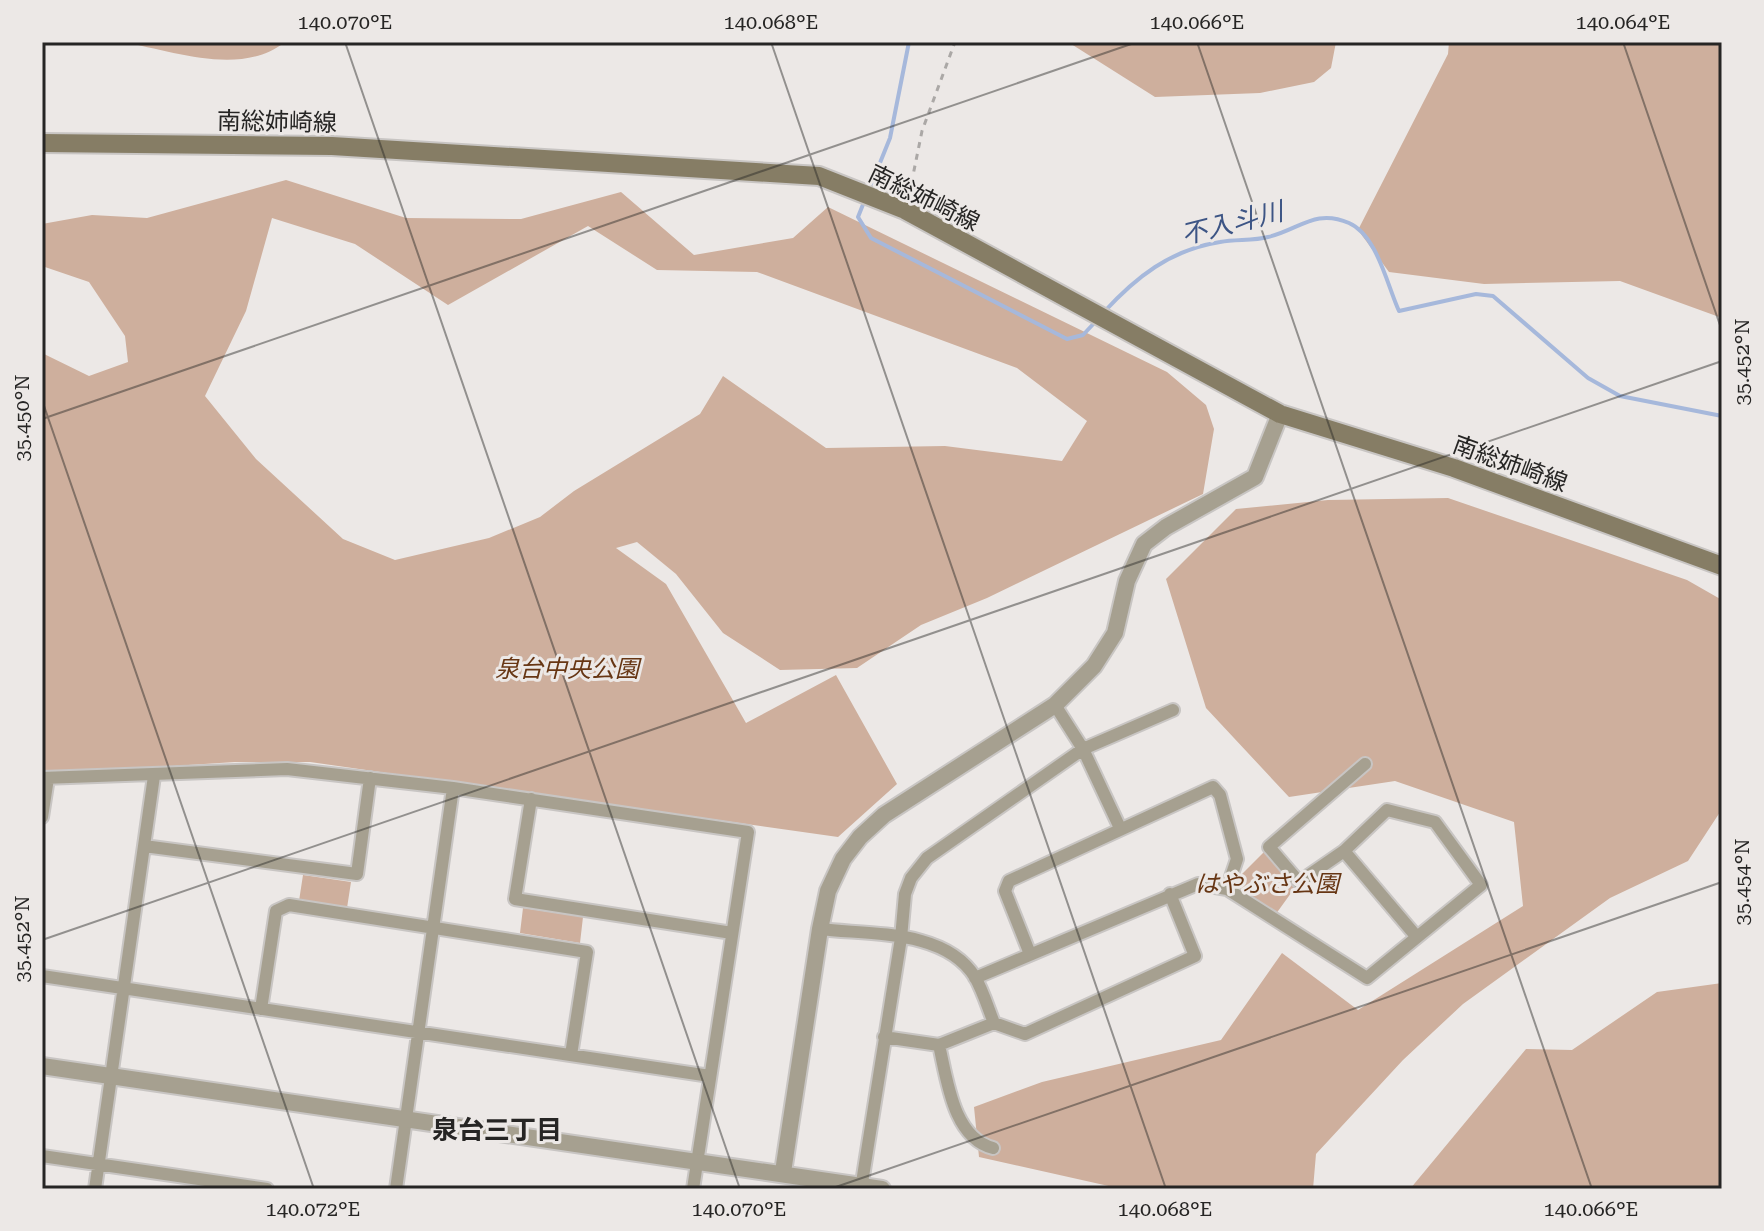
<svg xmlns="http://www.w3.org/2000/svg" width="1764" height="1231" viewBox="0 0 1764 1231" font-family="'Roboto Serif','Noto Sans JP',serif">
	<rect width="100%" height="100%" fill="#ece8e6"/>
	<path fill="#ceaf9d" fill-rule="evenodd" d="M123 42H285C241 77 173 51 123 42Z
		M1068 42H1336L1331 68 1314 82 1260 93 1155 97Z
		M1449 42H1722V318L1620 281 1484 284 1389 272 1358 230 1448 54Z
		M286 180 406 218 521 219 621 192 694 255 793 238 828 207 1167 372 1206 405 1214 429 1203 494 987 598 921 625 857 668 780 670 723 633 676 574 637 542 616 548 666 584 746 723 836 675 897 784 838 837 310 762H235L49 774 42 769V353L89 376 128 362 125 336 89 282 42 266V224L92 215 147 218ZM272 218 355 244 448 305 588 226 657 270 757 272 1017 368 1087 421 1062 461 945 446 826 448 723 376 700 414 574 491 540 517 489 538 395 560 343 539 256 459 205 396 246 311Z
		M1448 498 1687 580 1722 600V809L1688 861 1610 898 1463 1004 1403 1060 1316 1154 1313 1189H1122L979 1157 974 1107 1042 1082 1221 1040 1282 953 1358 1010 1523 906 1514 822 1395 781 1289 797 1206 708 1166 579 1236 509 1328 500Z
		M1269 847 1299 882 1273 918 1227 889Z
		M303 875 351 882 347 908 299 901Z
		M523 908 583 917 580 943 520 933Z
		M1722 983V1189H1410L1526 1049 1572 1050 1657 992Z"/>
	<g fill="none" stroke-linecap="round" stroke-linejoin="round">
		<path stroke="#a6b8db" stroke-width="4" d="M869 190 890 138 909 42
			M864 202 858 217 871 238 1067 339 1083 335 1097 320
			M1103 313C1136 277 1170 250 1220 242 1236 239 1253 241 1268 237 1299 230 1315 208 1349 223 1377 235 1387 285 1399 311L1476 294 1493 296 1588 378 1620 396 1722 416"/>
		<defs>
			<path id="minor" d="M1055 705 1083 749 1120 828
				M42 778 287 769 453 788 748 832 693 1189
				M531 799 515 899 732 933
				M42 817 48 778
				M144 846 357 874 370 778
				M1344 851 1416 936
				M820 929C870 935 945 929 975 977 983 991 988 1008 994 1023
				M1030 954 1005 891 1009 881 1213 787 1220 795 1237 859 1227 889
				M42 976 710 1076
				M975 978 1198 884 1227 889 1367 978 1481 885 1435 822 1387 810 1344 851 1299 882 1269 847 1365 764
				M261 1009 276 911 289 905 587 952 571 1055
				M884 1037 939 1045 994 1023 1025 1034 1195 956 1170 894
				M939 1045C947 1079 953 1138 993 1148
				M42 1156 267 1189
				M95 1189 154 776
				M396 1189 453 788
				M861 1189 901 938 905 894 911 878 927 858 1083 749 1173 710"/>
			<path id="tertiary" d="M42 1066 882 1189
				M783 1172 820 929 828 891 843 859 860 837 884 815 1055 705 1094 666 1115 633 1127 581 1144 544 1166 527 1255 477 1280 414"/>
			<path id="secondary" d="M42 143 332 146 819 176 905 210 1280 414 1454 468 1722 566"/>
		</defs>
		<use href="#minor" stroke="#c8c5c3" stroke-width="16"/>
		<use href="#tertiary" stroke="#c8c5c3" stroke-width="20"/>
		<use href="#secondary" stroke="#c8c5c3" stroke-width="22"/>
		<path stroke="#aba8a6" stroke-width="3" stroke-dasharray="6 6" stroke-linecap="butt" d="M909 195 922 131 955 42"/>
		<use href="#minor" stroke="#a6a090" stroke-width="12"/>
		<use href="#tertiary" stroke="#a6a090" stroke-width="16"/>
		<use href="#secondary" stroke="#867d65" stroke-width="18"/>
	</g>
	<path fill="none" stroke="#262524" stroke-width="2" stroke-opacity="0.45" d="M345 42 740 1189M771 42 1166 1189M1197 42 1592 1189M1623 42 1722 331M42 400 314 1189M42 419 1137 42M42 940 1722 361M830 1189 1722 882"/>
	<g text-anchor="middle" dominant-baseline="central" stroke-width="6" stroke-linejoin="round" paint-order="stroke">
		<g font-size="24" fill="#262524" stroke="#ece8e6">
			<text transform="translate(277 122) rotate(1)">南総姉崎線</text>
			<text transform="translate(924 198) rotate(26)">南総姉崎線</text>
			<text transform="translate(1510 464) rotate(20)">南総姉崎線</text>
		</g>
		<g font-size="24" font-style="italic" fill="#673614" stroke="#ece8e6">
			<text x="567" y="669">泉台中央公園</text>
			<text x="1267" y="884">はやぶさ公園</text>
		</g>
		<g font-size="26" font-style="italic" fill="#3d5585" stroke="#ece8e6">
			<text transform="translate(1232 223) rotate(-14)">不入斗川</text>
		</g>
		<g font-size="26" font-weight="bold" fill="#262524" stroke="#ece8e6">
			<text x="497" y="1130">泉台三丁目</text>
		</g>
	</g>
	<rect width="1764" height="1231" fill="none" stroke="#ece8e6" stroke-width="88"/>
	<rect x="44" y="44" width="1676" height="1143" fill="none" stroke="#262524" stroke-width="3"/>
	<g font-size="20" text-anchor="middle" fill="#262524">
		<text x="345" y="29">140.070°E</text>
		<text x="771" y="29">140.068°E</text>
		<text x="1197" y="29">140.066°E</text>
		<text x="1623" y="29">140.064°E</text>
		<text transform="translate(1742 362) rotate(-90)" y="7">35.452°N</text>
		<text transform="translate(22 418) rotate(-90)" y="7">35.450°N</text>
		<text transform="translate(1742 882) rotate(-90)" y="7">35.454°N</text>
		<text transform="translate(22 939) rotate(-90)" y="7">35.452°N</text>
		<text x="313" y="1216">140.072°E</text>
		<text x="739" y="1216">140.070°E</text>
		<text x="1165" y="1216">140.068°E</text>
		<text x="1591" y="1216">140.066°E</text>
	</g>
</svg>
